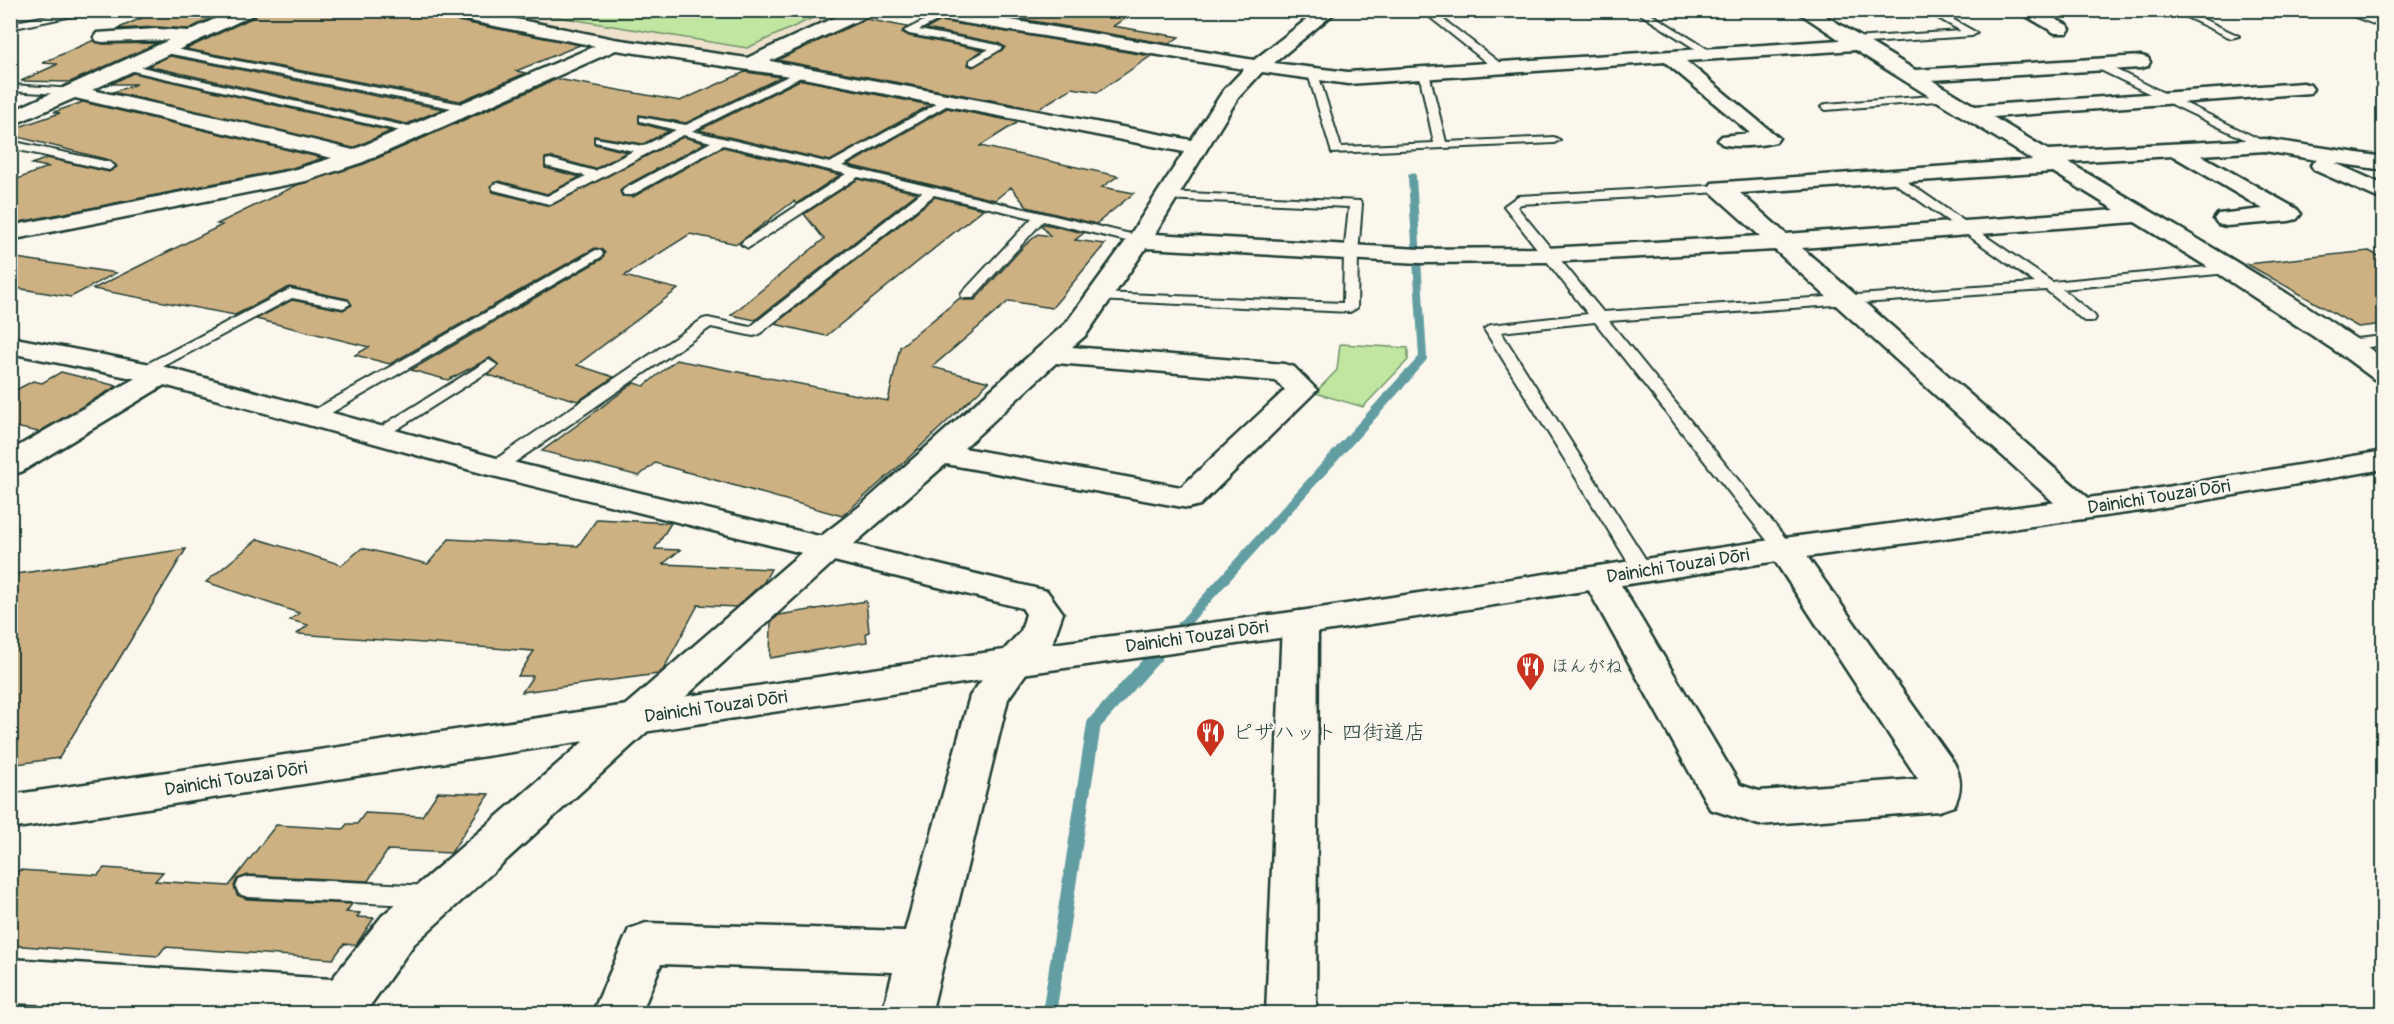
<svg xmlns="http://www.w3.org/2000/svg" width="2394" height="1024" viewBox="0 0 2394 1024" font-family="Pangolin,'Klee One',sans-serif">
	<rect width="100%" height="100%" fill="#fbf7ec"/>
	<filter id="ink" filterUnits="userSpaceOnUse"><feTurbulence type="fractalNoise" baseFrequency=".0167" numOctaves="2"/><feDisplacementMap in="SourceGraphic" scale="12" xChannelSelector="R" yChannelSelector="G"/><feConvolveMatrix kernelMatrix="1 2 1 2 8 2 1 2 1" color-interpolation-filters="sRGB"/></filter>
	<g filter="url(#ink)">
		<path fill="#eee2cc" d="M508 10 857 11 752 58H745L491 16Z"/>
		<path fill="#c0e6a1" stroke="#70926a" stroke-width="1.5" d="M521 11H828L747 48Z
			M1340 344 1408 348V360L1363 407 1315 393 1337 370Z"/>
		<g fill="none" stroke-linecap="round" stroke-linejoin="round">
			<path stroke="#629da2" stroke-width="8" d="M1407 376 1423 358 1412 177"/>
			<path stroke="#629da2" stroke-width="10" d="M1155 656 1408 375"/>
			<path stroke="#629da2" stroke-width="14" d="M1049 1014 1094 724 1156 655"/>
		</g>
		<path fill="#ceb182" stroke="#1f3d34" stroke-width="1.5" d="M159 10H228L189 29 156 27 117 29Z
			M259 10H402L580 45 516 71 526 73 460 101 186 49 256 16Z
			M967 10H1139L1113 26 1179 37 1169 44Z
			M866 19 907 27 902 32 909 36 983 50 968 60V65L973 67 1005 47 998 43 926 29 941 21 1151 56 1098 92 1072 88 1038 109 777 60Z
			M94 40 103 44 158 43 70 82 21 81 58 64 42 63Z
			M170 56 443 109 407 124 148 66Z
			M745 72 781 77 686 123 639 115V123L669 131 643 144 594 136V144L627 152 595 169 551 157 545 158V168L580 177 547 194 499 181 490 186 493 192 550 206 683 137 705 143 623 187 620 191 622 196 633 197 723 147 840 175 796 204 794 201 737 244 690 234 624 276 678 289 577 365 614 377 578 401 488 375 499 365 490 358 448 380 411 370 602 259 605 253 601 249 595 248 390 364 355 355 369 347 256 319 292 300 343 310 352 305 348 299 289 287 235 315 93 289 222 225 217 224 297 185 364 164 557 79 680 101Z
			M133 73 391 131 353 148 113 92 137 84H111Z
			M800 80H803L930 105 830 161 699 130Z
			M83 102 323 158 292 168 10 224V182L48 167 32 164 47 158 109 172 117 167 109 160 10 135V130L60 113 54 112Z
			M947 108 1018 122 980 146 1118 176 1102 187 1134 193 1096 224 1027 207 1011 187 995 200 848 165Z
			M858 179 917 193 755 320 731 315 824 239 804 214Z
			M935 197 983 209 826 336 775 324Z
			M1044 224 1084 233 1075 240 1105 244 1052 308 1009 301 932 367 989 382 904 462 842 516 655 463 639 476 542 451 634 383 644 386 676 360 888 401 900 347 960 298 963 300H975L1022 248 1038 234 1050 236 1042 226Z
			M2369 251 2384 259V324L2358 327 2247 264Z
			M10 257 116 273 71 297 10 287Z
			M61 372 117 386 39 432 10 426V393L33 381 42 383Z
			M597 519 671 523 655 549 680 550 663 564 771 569 764 582 736 607 698 605 663 670 658 674 522 692 533 676H518L534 651 297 634 308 625 290 620 299 613 206 582 258 539 342 565 362 548 428 564 449 539 578 546Z
			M186 549 59 758 10 765V575Z
			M866 601 869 632 866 633 867 642 770 658 771 622 779 615Z
			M438 792 489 794 451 853 388 850 368 881 248 875 237 879 234 886 237 895 247 899 352 904 346 912 360 913 357 917 374 918 356 945 344 944 333 959 165 947 158 956 10 945V880L19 870 98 875 104 868 163 872 155 881 229 886 276 825 343 829 347 824H357L365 813 422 816Z"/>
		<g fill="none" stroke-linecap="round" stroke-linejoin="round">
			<defs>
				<path id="service" d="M79 10H101L10 29V23Z
					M489 10H506L475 20 470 17Z
					M1421 10H1431L1504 66V70H1496Z
					M1634 10H1645L1717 55 1708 57Z
					M1924 10H1936L1977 33 1972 36 1853 44 1848 41 1853 38 1961 31Z
					M2171 10H2184L2239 36 2231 38Z
					M2337 10H2351L2384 22V28Z
					M941 12 944 13V17L919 30 998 45 1003 48 974 65 970 64V60L989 49 909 34 904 31Z
					M165 47 467 105 472 108 467 111 161 52 160 50Z
					M2092 62H2100L2271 145 2265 148 2261 147 2092 66Z
					M128 64 414 128 420 131 414 134 124 69V65Z
					M803 69 807 70V74L692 131 830 163 947 98 952 101 951 103 842 166 1139 236 1146 240 1139 244 1043 221 973 298H963L961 295 963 292 1032 218 934 195 758 335 753 336 711 327 502 471H490L487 467 490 463 703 319 708 318 750 327 922 192 858 177 748 248 741 244 743 241 846 174 723 145 632 195H624L622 192 624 189 711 142 683 135 553 203 549 204 494 190 492 187 494 184 498 183 547 196 586 176 546 166V160L550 159 595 171 633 151 595 142V138L643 146 676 130 640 121V117L686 125Z
					M1424 70 1429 73 1446 142 1554 137 1560 140 1554 143 1332 153 1308 74 1309 72 1318 74 1341 147 1434 143 1419 73Z
					M10 85 76 89 81 92 76 95 10 91Z
					M1945 95 1950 98 1949 100 1826 110 1821 107 1826 104Z
					M10 141 109 162 115 166 109 170 10 148Z
					M1893 172 2052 282 2228 265 2235 269 2228 273 2062 289 2094 315 2096 318 2094 321H2084L2046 290 1609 321 1791 545 1793 549 1791 553H1777L1595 322 1501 332 1653 571 1650 575 1643 577 1636 575 1484 329 1491 325 1588 314 1504 206 1518 196 1724 185 1726 188 1724 191 1720 192 1521 204 1517 207 1603 312 2035 283 1889 179 1887 176Z
					M1167 192 1360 201 1362 204 1358 254 1357 308 1350 312 1096 300 1094 297 1101 293 1343 303 1344 254 1349 207 1163 199 1161 196Z
					M596 250 601 251 603 254 601 257 319 420 313 422 305 417 307 414Z
					M290 289 348 301 350 304 343 308 292 298 149 374H139L136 371 139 368Z
					M2384 336V345L2346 350 2338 345 2346 340Z
					M489 360 497 365 494 368 383 438H371L369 434Z
					M248 877 431 886 440 889 443 896 440 903 431 906 248 897 239 894 236 887 239 880Z"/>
				<path id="minor" d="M234 10H257L255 14 92 90 248 124 353 150 595 46 475 22 447 14 445 10H472L614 39 747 58 851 10H874L872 14 770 61 1191 140 1223 91 1244 69 916 15 908 10H950L1254 60 1319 10H1338L1274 63 1348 72 1840 40 1795 10H1816L1915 70 2141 56 2148 58 2150 62 2148 66 2141 68 1932 80 1975 106 2303 83 2310 85 2313 89 2310 93 1993 117 2048 150 2265 139 2384 157V170L2335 163 2384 185 2382 200 2314 170 2311 165 2317 160 2265 151 2201 155 2297 209 2301 214 2297 219 2289 221 2226 226 2218 224 2214 219 2218 214 2263 209 2173 156 2068 162C2174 226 2284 286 2384 359V381L2374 379 2343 356 2219 274 2135 222 1802 248 2093 502 2097 509 2093 516 2081 519 2069 516 1775 250 1547 262 1420 263 1146 248 1086 335 1072 347 1284 364 1294 367 1317 390 1200 505 1188 508 946 464 840 556 414 944 364 1014H178L94 1008 90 1014H35L39 1004 10 1003V959L332 979 382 916 816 540 860 506 1066 323 1128 238 1184 152 803 78 616 50 363 162 306 181 10 240V226L293 170 332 158 75 98 10 126V112L169 40 103 42 97 41 94 37 97 33 156 29 189 31ZM1855 50 2032 160 1712 183 1709 188 1712 193 1760 236 1547 248 1420 249 1155 234 1238 98 1262 72 1348 84 1665 62 1750 133 1722 136 1718 140 1722 144C1738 148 1760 146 1776 142L1779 138 1686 61ZM2053 172 2115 210 1786 234 1740 193ZM1056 363 1276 381 1285 390 1181 487 964 448Z
					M2016 10H2038L2067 25 2070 29 2067 33H2055Z
					M161 366 171 369 175 375 171 381 21 472 10 474V451L151 369Z
					M1784 538 1796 541 1954 763C1962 778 1962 791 1954 806L1939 811 1759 825 1710 809 1582 578 1588 570 1600 566 1612 570 1740 785 1759 791 1918 779 1767 549 1772 541Z
					M1300 611 1313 614 1318 623 1316 1014H1266L1282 623 1287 614Z
					M1015 649 1028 653 1034 662 1008 699 931 1014H882L893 972 661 964 641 1014H592L629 929 646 923 905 931 970 696 1002 653Z"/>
				<path id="tertiary" d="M10 337 161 366 504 460 1047 591 1063 613 1052 644 1300 611 1784 538 2148 490 2384 451V469L2148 510 1784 560 1300 635 1015 675 10 829V795L1004 650 1021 631 1026 614 1022 608 485 474 157 383 10 353Z"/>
			</defs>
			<use href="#service" stroke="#1f3d34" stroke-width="4"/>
			<use href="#minor" stroke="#1f3d34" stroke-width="5"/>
			<use href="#tertiary" stroke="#1f3d34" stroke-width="5"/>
			<use href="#service" fill="#fbf7ec" fill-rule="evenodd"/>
			<use href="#minor" fill="#fbf7ec" fill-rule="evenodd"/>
			<use href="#tertiary" fill="#fbf7ec" fill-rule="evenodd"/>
		</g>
	</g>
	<defs>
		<symbol id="restaurant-pin" viewBox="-11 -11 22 30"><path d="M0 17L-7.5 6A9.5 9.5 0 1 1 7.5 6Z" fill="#c8321e" stroke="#fbf7ec"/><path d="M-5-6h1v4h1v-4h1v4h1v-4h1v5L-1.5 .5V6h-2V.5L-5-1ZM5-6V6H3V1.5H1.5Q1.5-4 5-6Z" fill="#fff"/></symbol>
	</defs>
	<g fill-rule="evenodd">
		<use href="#restaurant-pin" x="1514" y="650" width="33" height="45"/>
		<use href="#restaurant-pin" x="1194" y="716" width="33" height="45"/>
	</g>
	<g text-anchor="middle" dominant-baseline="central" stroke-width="4.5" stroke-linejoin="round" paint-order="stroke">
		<g font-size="18" fill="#1f3d34" stroke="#fbf7ec">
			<text transform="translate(2159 497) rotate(-9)">Dainichi Touzai Dōri</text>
			<text transform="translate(1678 566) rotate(-9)">Dainichi Touzai Dōri</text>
			<text transform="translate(1197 637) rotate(-8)">Dainichi Touzai Dōri</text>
			<text transform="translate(716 707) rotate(-8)">Dainichi Touzai Dōri</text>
			<text transform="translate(236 779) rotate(-9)">Dainichi Touzai Dōri</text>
		</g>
		<g font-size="18" fill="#1f3d34" stroke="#fbf7ec" text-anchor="start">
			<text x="1551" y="666">ほんがね</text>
		</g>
		<g font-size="21" fill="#1f3d34" stroke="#fbf7ec" text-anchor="start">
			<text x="1232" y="732">ピザハット 四街道店</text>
		</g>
	</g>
	<rect width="2394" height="1024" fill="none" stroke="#fbf7ec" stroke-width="36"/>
	<rect x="18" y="18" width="2358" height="988" fill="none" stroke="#1f3d34" stroke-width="2" filter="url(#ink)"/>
</svg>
